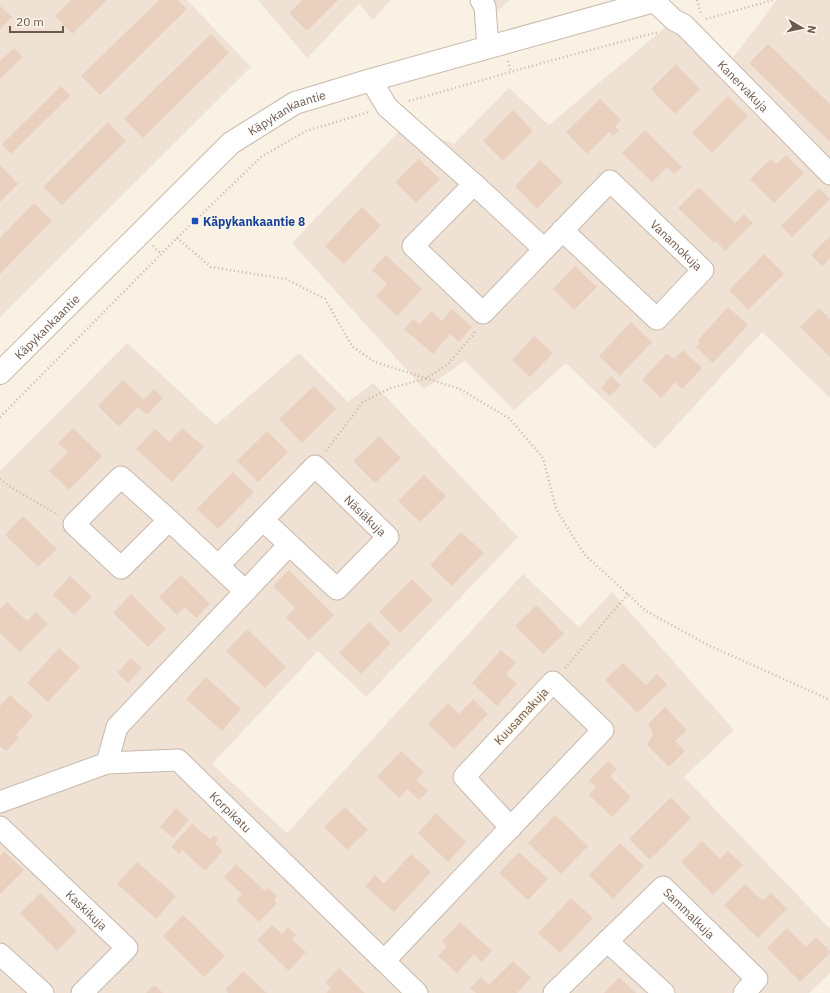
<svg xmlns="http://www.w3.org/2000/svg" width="830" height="993" viewBox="0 0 830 993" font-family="'IBM Plex Sans',sans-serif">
	<rect width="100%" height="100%" fill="#f9f1e4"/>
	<path fill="#efe2d4" d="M0 0H187L251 67 0 317Z
		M258 0H391L373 20 359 4 307 58Z
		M474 0H510L491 16Z
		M777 0H830V398L762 332 655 449 566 363 514 410 465 361 424 389 292 243 405 125 454 144 509 88 549 125 674 20 725 68Z
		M127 343 216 425 299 353 348 402 373 383 518 537 366 697 318 651 212 764 287 833 523 574 579 627 612 592 734 730 684 777 830 929V973L809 993H0V471Z"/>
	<path fill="#ead0bf" d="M71 0H107L72 34 55 16Z
		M159 0H178L187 9 100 95 81 76Z
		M302 0H338L307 31 289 13Z
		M0 6 12 17 0 29Z
		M211 34 229 53 143 138 124 119Z
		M768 44 830 104V142L749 63Z
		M14 48 23 57 0 79V61Z
		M676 64 700 89 675 114 651 89Z
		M61 86 70 96 11 154 2 144Z
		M728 96 748 116 712 153 692 133Z
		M600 99 621 120 615 126 619 131 613 136 609 132 587 154 566 132Z
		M513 110 533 131 503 161 483 141Z
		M108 122 126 141 62 205 43 187Z
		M645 130 682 167 674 174 667 167 652 182 622 153Z
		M786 155 804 173 774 203 750 179 771 159 776 164Z
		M419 159 440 179 416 203 395 182Z
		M540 160 563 182 537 209 515 186Z
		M0 165 18 184 0 202Z
		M699 187 735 223 744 214 753 223 725 251 716 241 714 243 678 208Z
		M819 188 830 199 792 237 781 226Z
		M34 203 52 221 0 274V238Z
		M362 207 381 225 344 264 325 246Z
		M830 236V258L822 266 811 255Z
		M764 254 784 274 748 310 729 290Z
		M386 255 422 289 397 316 376 296 387 284 372 270Z
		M575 266 597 287 574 310 553 289Z
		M728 307 748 325 713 363 696 347 700 343 698 340Z
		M819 308 830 319V357L800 327Z
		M452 309 472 327 459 342 450 334 433 354 404 329 413 319 420 324 431 311 442 321Z
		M631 322 652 342 620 376 599 356Z
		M534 336 553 353 530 377 512 360Z
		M683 350 702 368 682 389 675 382 661 398 642 380 667 353 674 359Z
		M611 376 621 385 610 396 601 388Z
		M123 380 144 400 154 389 163 398 147 415 138 407 119 427 98 406Z
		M314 386 336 409 302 443 279 419Z
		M73 428 102 456 69 490 49 471 68 452 58 443Z
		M182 428 204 447 172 482 136 449 155 429 169 442Z
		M267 431 288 452 258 482 237 461Z
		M379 436 401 458 375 483 353 461Z
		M233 472 254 492 218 529 197 509Z
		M424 475 446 496 420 522 398 501Z
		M23 516 57 549 38 567 5 535Z
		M461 532 484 553 452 586 430 565Z
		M289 570 334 615 309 640 286 618 295 608 273 586Z
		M181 575 210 604 196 618 185 607 177 615 159 597Z
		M70 576 92 597 74 615 53 595Z
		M412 579 433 600 400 633 379 612Z
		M131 594 166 629 148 647 113 613Z
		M7 602 27 621 36 612 48 624 20 652 0 633V609Z
		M537 605 564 634 543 654 515 626Z
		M369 622 391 643 361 674 339 653Z
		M247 629 286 667 265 688 226 651Z
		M59 648 80 667 48 702 27 683Z
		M501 650 516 663 506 674 517 684 497 706 472 683Z
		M131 658 142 668 128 683 117 673Z
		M623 663 646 685 657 674 667 685 637 713 605 680Z
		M206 677 241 709 222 731 186 699Z
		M10 695 33 716 16 735 19 738 6 751 0 746V706Z
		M473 699 488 714 454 749 428 724 448 703 459 714Z
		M665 707 687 730 675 741 685 751 669 767 647 745 653 734 648 724Z
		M401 751 424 772 416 780 428 791 419 800 407 789 399 798 377 777Z
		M608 761 617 769 610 776 631 797 612 817 589 795 596 787 589 781Z
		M671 797 691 818 650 860 629 839Z
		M345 807 368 830 347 850 324 827Z
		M176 808 189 820 173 838 160 827Z
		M436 813 466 842 448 862 418 833Z
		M555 815 588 846 561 874 528 843Z
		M192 824 210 839 214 835 218 840 215 844 223 851 205 871 182 850 179 854 171 847Z
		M702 841 720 859 728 851 743 865 713 895 681 862Z
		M620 843 644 866 613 899 589 875Z
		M4 851 24 870 0 894V856Z
		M519 852 548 879 528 900 499 873Z
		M411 854 431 872 394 912 365 886 375 875 384 884Z
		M137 862 176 896 156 919 117 884Z
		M236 864 265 891 268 888 277 896 274 899 277 903 259 922 236 900 242 894 224 877Z
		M745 884 763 901 771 893 787 909 758 938 724 905Z
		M41 893 77 931 57 951 20 913Z
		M571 898 593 918 560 953 538 933Z
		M183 915 225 956 204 977 163 936Z
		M460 922 492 951 482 962 474 954 457 973 438 956 447 946 442 941Z
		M272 925 282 934 288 927 296 935 292 939 306 952 289 971 257 940Z
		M787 928 806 947 816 937 830 951V953L800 982 767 948Z
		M513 961 531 978 517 993H476L470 988 481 977 489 985Z
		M339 968 365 993H326L331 988 325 983Z
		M243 971 267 993H228L225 990Z
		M619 977 636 993H604Z
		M154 985 163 993H146Z"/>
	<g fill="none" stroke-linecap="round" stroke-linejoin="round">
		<defs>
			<g id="street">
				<path d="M481 0 485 7 488 47"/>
				<path id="s1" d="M654 1 674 20 684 25 830 174"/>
				<path id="s2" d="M371 80 387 107 474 184 413 246 483 313 610 181 703 270 657 319 562 230"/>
				<path d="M474 184 544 249"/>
				<path d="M169 520 121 568 74 524 121 477 169 520 245 591"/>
				<path id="s3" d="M218 566 315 466 388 537 337 589 263 520"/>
				<path d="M107 763 117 727 289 545"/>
				<path id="s4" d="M0 802 107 763 178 760 417 993"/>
				<path id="s5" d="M0 827 127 948 82 993"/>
				<path d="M607 941 664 993"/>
				<path d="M0 954 43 993"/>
				<path d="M384 961 603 730 553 682 464 777 511 828"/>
				<path id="s6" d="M554 993 663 887 757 979 744 993"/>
			</g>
			<g id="secondary">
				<path id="s7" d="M0 373 231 143 295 103 371 80 658 0"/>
			</g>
		</defs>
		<use href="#street" stroke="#c8b8ac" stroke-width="23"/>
		<use href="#secondary" stroke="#cbb9ab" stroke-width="24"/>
		<path stroke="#cfb4a3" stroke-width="2.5" stroke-dasharray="1 3" stroke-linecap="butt" d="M697 0 701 14
			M706 19 773 0
			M508 61 511 72
			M409 101 546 62 658 32
			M177 238 211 267 286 279 325 299 352 346 375 362 460 389 510 419 543 458 556 509 584 554 646 611 708 645 830 700
			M153 246 161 254
			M0 417 177 238 261 157 306 131 369 112
			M326 451 363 402 391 388 425 379 448 364 473 335 475 330
			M0 479 9 486 58 515
			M565 668 628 594"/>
		<use href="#street" stroke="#fff" stroke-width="21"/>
		<use href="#secondary" stroke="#fff" stroke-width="22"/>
	</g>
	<rect fill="#1a4fb4" stroke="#fcf5ea" stroke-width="1.5" x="191" y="217" width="8" height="8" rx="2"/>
	<g text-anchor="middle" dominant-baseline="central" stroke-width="3" stroke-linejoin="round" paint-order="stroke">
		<g font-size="12" fill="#6e594d" stroke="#fcf5ea">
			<text stroke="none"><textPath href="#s1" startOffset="124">Kanervakuja</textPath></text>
			<text stroke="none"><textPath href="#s7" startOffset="390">Käpykankaantie</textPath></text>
			<text stroke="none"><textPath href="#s2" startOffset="607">Vanamokuja</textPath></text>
			<text stroke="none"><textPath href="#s7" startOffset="66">Käpykankaantie</textPath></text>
			<text stroke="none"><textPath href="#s3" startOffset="210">Näsiäkuja</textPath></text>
			<text transform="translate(521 716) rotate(-47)">Kuusamakuja</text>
			<text stroke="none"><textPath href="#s4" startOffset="259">Korpikatu</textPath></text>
			<text stroke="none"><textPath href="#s5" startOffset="120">Kaskikuja</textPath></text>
			<text stroke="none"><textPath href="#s6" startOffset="189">Sammalkuja</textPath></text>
		</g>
		<g font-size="12" font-weight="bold" fill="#164399" stroke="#fcf5ea" text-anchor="start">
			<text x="203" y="221">Käpykankaantie 8</text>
		</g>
	</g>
	<g transform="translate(802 28) rotate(99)" stroke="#fcf5ea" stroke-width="3" paint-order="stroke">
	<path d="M0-3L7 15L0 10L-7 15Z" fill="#6e594d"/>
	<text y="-6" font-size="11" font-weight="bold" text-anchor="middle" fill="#6e594d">N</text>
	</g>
	<path d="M10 26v6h53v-6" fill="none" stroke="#6e594d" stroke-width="2"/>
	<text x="16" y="26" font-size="12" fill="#6e594d" stroke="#fcf5ea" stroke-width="3" paint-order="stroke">20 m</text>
</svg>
